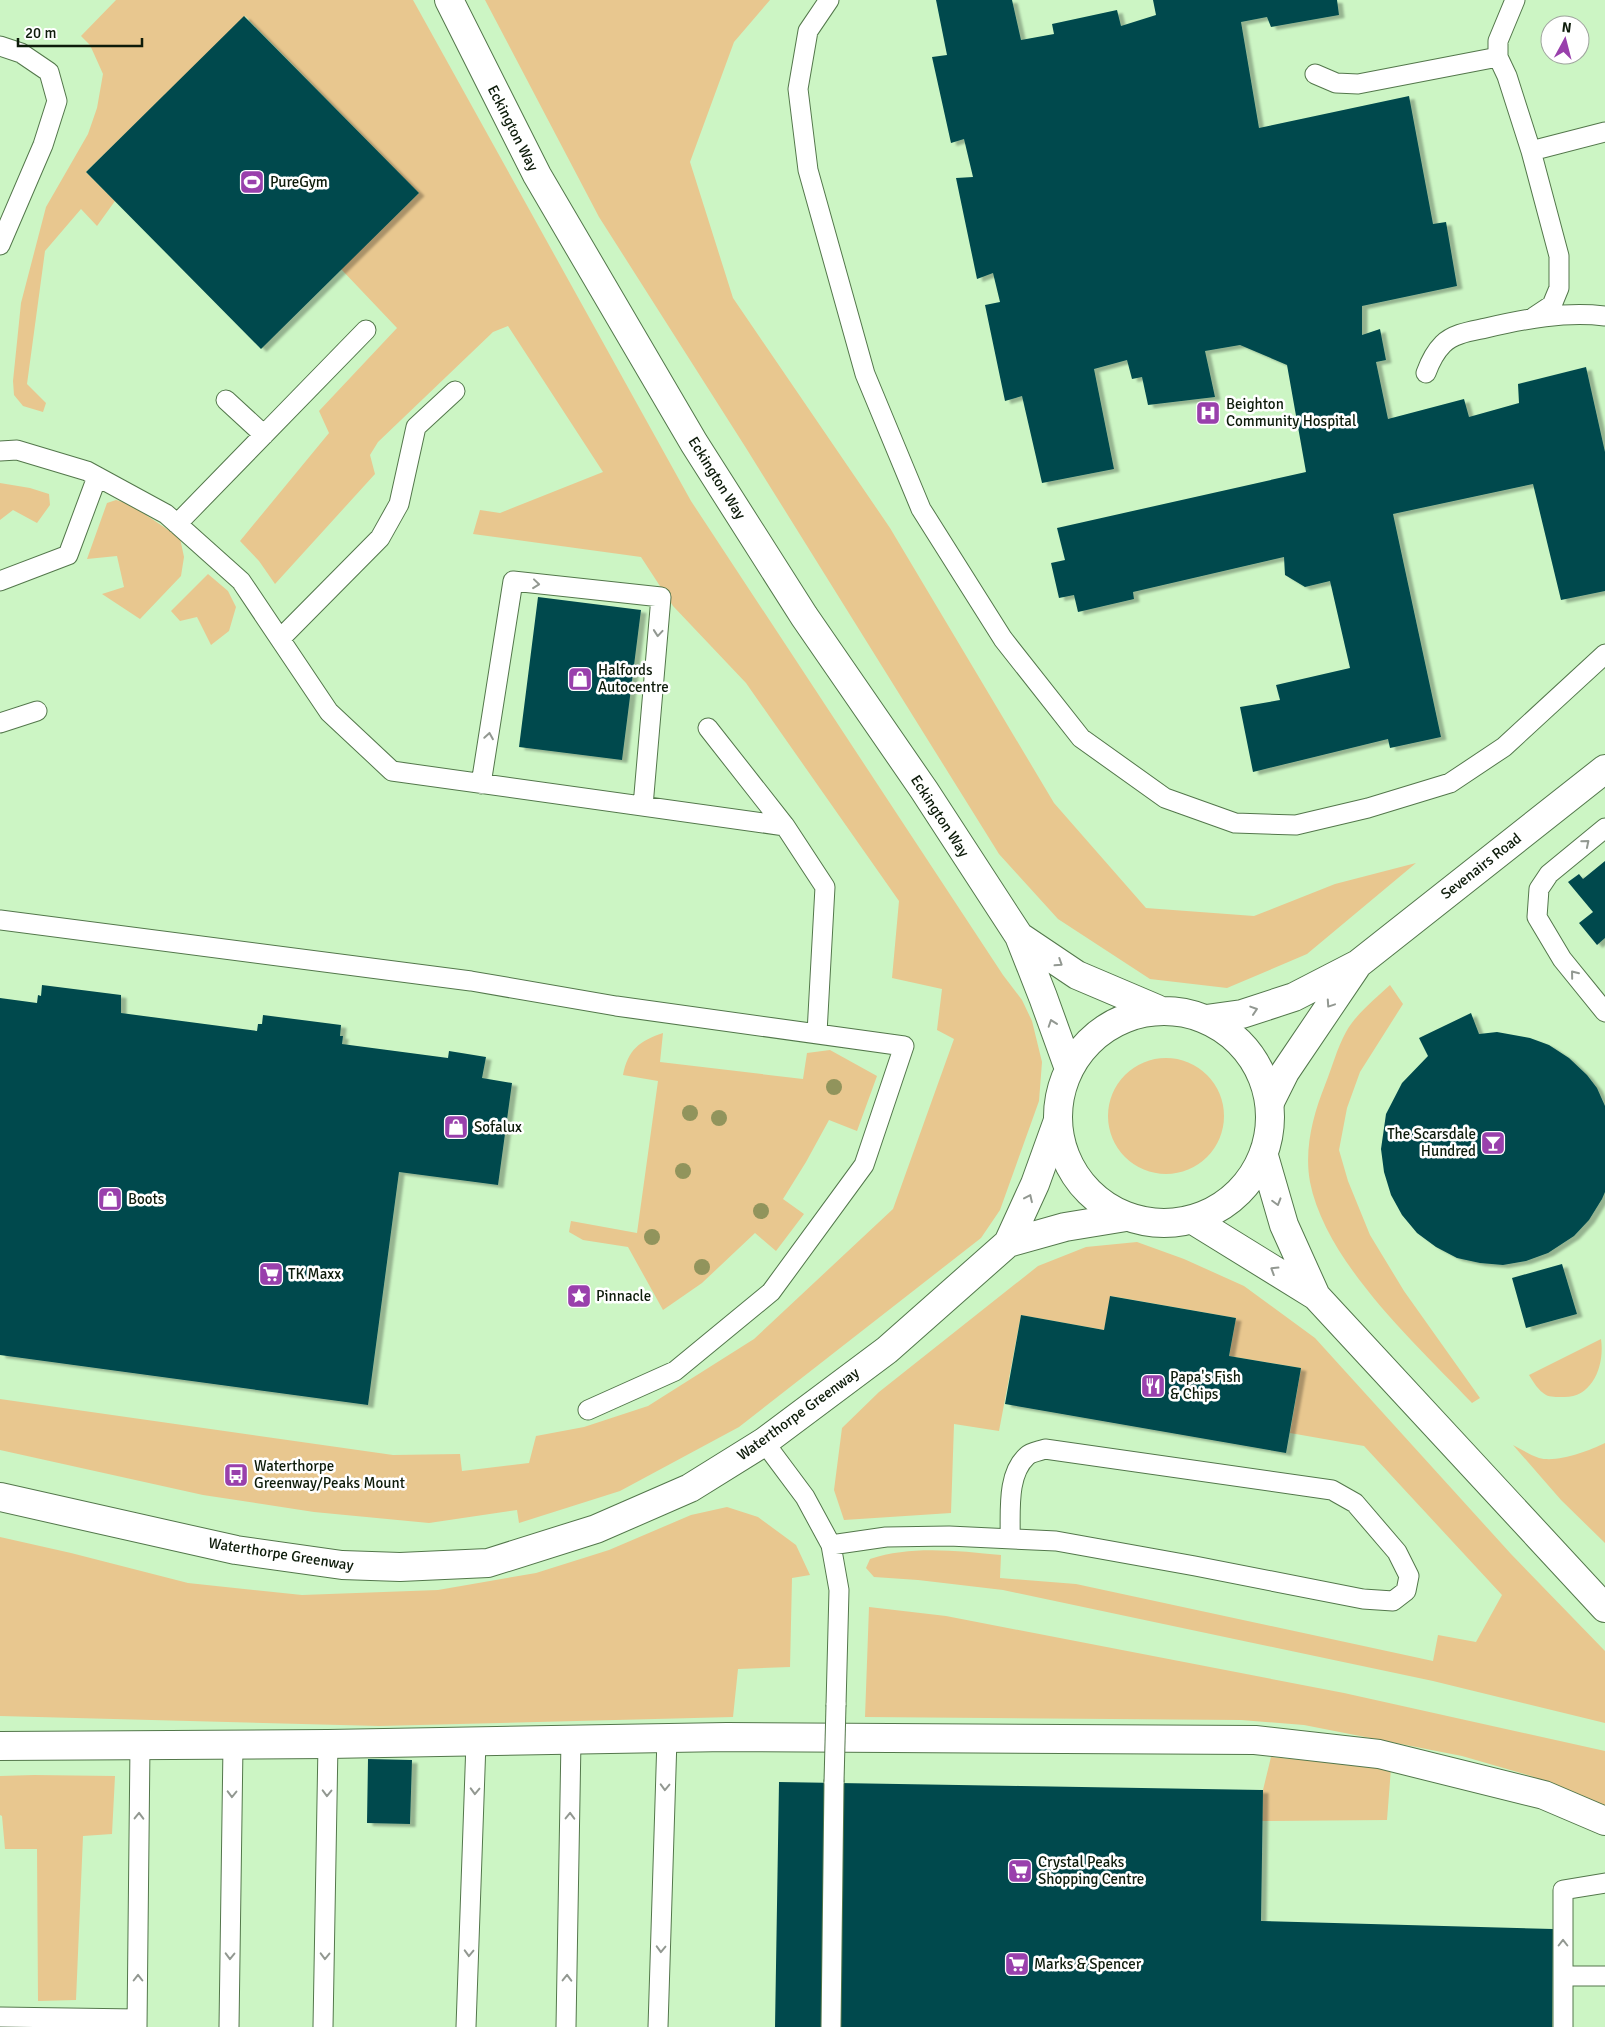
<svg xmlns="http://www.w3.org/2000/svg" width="1605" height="2027" viewBox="0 0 1605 2027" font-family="Signika,sans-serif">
	<defs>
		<filter id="shadow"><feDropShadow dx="5.5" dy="3" stdDeviation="1" flood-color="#0004"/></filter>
	</defs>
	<rect width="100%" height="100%" fill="#ccf5c4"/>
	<path fill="#e8c78f" d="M116 0H413L691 501 1003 975 1022 1000 1032 1021 1042 1062 1039 1101 1000 1210 981 1238 739 1427 620 1491 519 1523 517 1510 429 1523 314 1512 203 1495 0 1450V1399L393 1455 460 1454 462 1471 529 1463 536 1436 584 1427 648 1406 754 1339 893 1209 954 1039 937 1030 942 989 892 978 899 901 746 683 673 606 641 557 473 534 480 510 500 513 603 472 508 326 493 332 378 442 370 455 375 474 275 584 259 561 240 541 329 433 319 411 397 328 341 269 419 193 245 16 86 172 115 201 97 226 81 209 45 251 27 384 46 403 43 412 23 406 14 395 13 381 21 303 46 207 88 134 97 108 103 74 90 45 81 36Z
		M485 0H770L734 42 690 162 733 298 890 528 1054 803 1146 908 1254 916 1335 884 1416 863 1307 954 1227 988 1150 979 1058 919 999 854 746 448 599 217Z
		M0 483 30 488 49 494 50 505 37 523 13 510 0 520Z
		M116 500 130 504 180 538 184 557 181 576 140 619 102 594 124 587 117 556 87 559 107 503Z
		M208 574 228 591 236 607 229 631 211 645 197 617 180 621 171 611Z
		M1390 985 1403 1004 1360 1072 1347 1108 1339 1150 1348 1181 1370 1235 1404 1291 1480 1398 1472 1403C1416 1344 1326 1263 1310 1182 1304 1149 1313 1115 1325 1085 1332 1068 1337 1048 1346 1032 1356 1014 1375 999 1390 985Z
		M663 1033 660 1062 803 1079 807 1053 830 1050 877 1076 857 1131 829 1120 806 1162 783 1199 804 1214 776 1251 755 1233 702 1283 663 1310 628 1247 583 1240 569 1232 571 1221 637 1233 658 1081 623 1075C628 1050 639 1041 663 1033Z
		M1108 1116a58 58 0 1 1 116 0a58 58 0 1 1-116 0Z
		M1137 1242 1184 1259 1244 1286 1315 1338 1511 1554 1605 1651V1723L1433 1681 1003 1590 918 1580 874 1577 866 1568 870 1559C912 1545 958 1551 1001 1555L1000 1578 1076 1584 1433 1661 1438 1635 1476 1642 1502 1595 1364 1446 1290 1433 1301 1368 1229 1356 1236 1318 1111 1296 1104 1330 1021 1315 999 1431 954 1424 951 1513 844 1520 834 1490 842 1428 879 1392 1038 1266 1086 1247Z
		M1601 1339C1605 1366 1592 1399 1562 1397 1557 1397 1550 1397 1546 1395 1538 1390 1534 1383 1529 1375Z
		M1605 1443V1543L1561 1500 1513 1445C1521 1449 1530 1455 1539 1458 1557 1463 1589 1451 1605 1443Z
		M727 1507 758 1517 796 1545 810 1575 792 1578 790 1667 738 1669 733 1717 379 1726 0 1716V1537L71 1553 188 1583 302 1595 438 1590 536 1573 609 1550 691 1515Z
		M869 1607 946 1616 1344 1693 1605 1751V1806L1531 1776 1462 1756 1304 1725 1241 1720 865 1717Z
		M1271 1757 1391 1768 1387 1820 1262 1821 1263 1790Z
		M34 1775 115 1776 112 1834 83 1836 76 2000 38 2001 37 1849H5L2 1816 0 1815V1776Z"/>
	<path fill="#024a4d" filter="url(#shadow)" d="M936 0H1012L1021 40 1054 34 1052 24 1117 10 1121 26 1156 15 1153 0H1337L1339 15 1271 27 1267 17 1241 22 1259 128 1409 96 1433 224 1446 222 1457 286 1362 306V335L1380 329 1386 360 1376 362 1388 419 1464 399 1469 417 1519 403 1518 384 1586 367 1605 452V591L1561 600 1533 484 1393 514 1441 737 1390 748 1388 739 1253 772 1240 707 1280 700 1276 685 1350 668 1330 581 1305 587 1285 575 1284 557 1133 592 1134 599 1078 612 1074 595 1059 598 1051 563 1065 560 1057 528 1306 472 1287 365 1240 345 1205 351 1215 397 1148 405 1142 377 1132 379 1127 360 1094 369 1114 469 1042 483 1022 396 1005 401 985 305 1000 302 993 273 977 279 956 178 973 177 964 139 951 143 932 57 947 55Z
		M244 16 419 193 261 349 86 172Z
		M538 597 641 610 622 760 519 747Z
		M1605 861V938L1597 945 1579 923 1593 912 1568 882 1579 874 1583 879Z
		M42 985 121 995V1013L257 1031 258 1024H262L263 1015 341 1025 340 1036H343L342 1044 448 1058 449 1051 486 1057 482 1078 512 1083 498 1185 399 1172 368 1405 0 1355V998L37 1003 38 995 41 996Z
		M1471 1013 1479 1034 1497 1032 1530 1038 1549 1045 1569 1058 1587 1075 1597 1088 1605 1106V1192L1602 1199 1589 1220 1574 1236 1548 1253 1526 1261 1503 1265 1480 1263 1457 1258 1436 1247 1417 1233 1402 1215 1391 1195 1384 1172 1381 1149 1386 1114 1402 1083 1428 1056 1419 1038Z
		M1562 1264 1577 1314 1526 1328 1512 1278Z
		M1110 1296 1236 1318 1229 1356 1301 1368 1286 1453 1005 1404 1021 1315 1104 1330Z
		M368 1759 412 1760 410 1824 367 1823Z
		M779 1782 1263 1790 1261 1921 1553 1929 1552 2027H775Z"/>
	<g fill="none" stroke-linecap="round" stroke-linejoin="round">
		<defs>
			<path id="service" d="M829 0 808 31 798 89 808 170 865 374 921 509 1003 639 1081 738 1165 798 1235 823 1296 825 1368 808 1450 783 1504 747 1605 654
				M1515 0 1498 41V57L1507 76 1531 151 1559 256V288L1552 305 1534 317
				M0 46 21 53 49 72 57 101 43 145 0 245
				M1315 74 1336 83 1358 84 1498 57
				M1531 151 1605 132
				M1426 373C1430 362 1435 352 1443 344 1454 333 1473 331 1486 328 1525 319 1565 311 1605 316
				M226 400 264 435
				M0 451 17 450 87 471 166 514 241 581 329 712 392 771 785 826 825 887 817 1033
				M177 524 366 330
				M0 581 68 555 97 477
				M280 639 380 538 399 504 416 427 455 391
				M0 723 37 711
				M708 728 785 826
				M481 784 513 581 661 597 643 806
				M1605 828 1549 874 1539 889 1537 917 1562 959 1605 1012
				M0 920 471 981 616 1006 904 1046 864 1165 771 1292 675 1371 588 1410
				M764 1442 805 1497 831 1545 839 1590 836 1705
				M831 1545 886 1537 949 1536 1056 1541 1195 1566 1363 1599 1393 1601 1406 1591 1409 1576 1397 1552 1355 1503 1332 1490 1045 1449C1040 1451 1031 1452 1027 1456 1006 1475 1011 1513 1010 1539
				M1563 1976H1605
				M0 2017 137 2019
				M137 2027 140 1745
				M229 2027 233 1745
				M323 2027 328 1744
				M466 2027 476 1742
				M566 2027 571 1740
				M658 2027 667 1738
				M831 2027 834 1782
				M1563 2027V1890L1605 1883"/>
			<path id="minor" d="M1206 1019 1242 1014 1294 997 1358 964 1605 769
				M1270 1102 1285 1072 1356 967
				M0 1746 328 1744 727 1737 1255 1740 1379 1754 1544 1795 1605 1821"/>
			<path id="tertiary" d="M1008 1243 1065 1227 1126 1217
				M0 1497 236 1550 342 1565 400 1567 488 1563 596 1529 690 1488 764 1442 887 1350 1008 1243 1035 1184 1057 1123"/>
			<path id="secondary" d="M449 0 537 175 694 443 804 616 924 790 1019 936 1043 997 1069 1069
				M1019 936 1077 975 1157 1009
				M1058 1117a106 106 0 1 1 212 0a106 106 0 1 1-212 0Z
				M1264 1156 1284 1225 1316 1296
				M1193 1220 1316 1296 1605 1608"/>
		</defs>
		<use href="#service" stroke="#53774b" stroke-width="21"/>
		<use href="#minor" stroke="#53774b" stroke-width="30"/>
		<use href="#tertiary" stroke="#53774b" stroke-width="30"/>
		<use href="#secondary" stroke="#53774b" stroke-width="30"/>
		<use href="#service" stroke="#fff" stroke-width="19"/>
		<use href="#minor" stroke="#fff" stroke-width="28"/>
		<use href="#tertiary" stroke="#fff" stroke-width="28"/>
		<use href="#secondary" stroke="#fff" stroke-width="28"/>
		<defs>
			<path id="service-bridge" d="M834 1782 836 1705"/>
		</defs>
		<use href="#service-bridge" stroke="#53774b" stroke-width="21" stroke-linecap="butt"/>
		<use href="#service-bridge" stroke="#fff" stroke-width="19"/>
	</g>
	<g fill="#91945c">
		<circle cx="834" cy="1087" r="8"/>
		<circle cx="690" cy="1113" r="8"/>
		<circle cx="719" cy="1118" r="8"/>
		<circle cx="683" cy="1171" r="8"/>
		<circle cx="761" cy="1211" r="8"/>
		<circle cx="652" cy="1237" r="8"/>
		<circle cx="702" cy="1267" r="8"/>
	</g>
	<defs><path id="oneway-chevron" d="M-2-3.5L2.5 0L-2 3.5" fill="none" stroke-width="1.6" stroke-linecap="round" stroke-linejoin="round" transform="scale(1.25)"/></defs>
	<g stroke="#929891">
		<use href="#oneway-chevron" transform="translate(536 584) rotate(6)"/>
		<use href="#oneway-chevron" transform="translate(658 633) rotate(95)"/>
		<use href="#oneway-chevron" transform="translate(489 736) rotate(-81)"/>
		<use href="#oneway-chevron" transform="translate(1586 843) rotate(-40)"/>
		<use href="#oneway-chevron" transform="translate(1059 963) rotate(33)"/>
		<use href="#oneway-chevron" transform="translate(1574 974) rotate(-129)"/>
		<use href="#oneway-chevron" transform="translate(1330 1004) rotate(124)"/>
		<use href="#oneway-chevron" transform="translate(1254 1010) rotate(-18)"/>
		<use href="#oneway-chevron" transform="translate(1052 1023) rotate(-109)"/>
		<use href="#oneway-chevron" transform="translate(1029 1198) rotate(-65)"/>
		<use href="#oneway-chevron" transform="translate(1277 1202) rotate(74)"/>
		<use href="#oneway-chevron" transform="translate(1274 1270) rotate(-148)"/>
		<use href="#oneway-chevron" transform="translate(665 1787) rotate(92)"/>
		<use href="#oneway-chevron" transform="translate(475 1791) rotate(92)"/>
		<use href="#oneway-chevron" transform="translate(327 1793) rotate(91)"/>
		<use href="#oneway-chevron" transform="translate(232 1794) rotate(91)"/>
		<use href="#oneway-chevron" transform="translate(139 1816) rotate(-89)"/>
		<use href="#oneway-chevron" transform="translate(570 1816) rotate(-89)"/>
		<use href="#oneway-chevron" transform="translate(1563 1943) rotate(-90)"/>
		<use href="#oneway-chevron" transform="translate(661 1949) rotate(92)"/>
		<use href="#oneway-chevron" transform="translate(469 1953) rotate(92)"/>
		<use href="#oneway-chevron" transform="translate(230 1956) rotate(91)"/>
		<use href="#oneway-chevron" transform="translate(325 1956) rotate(91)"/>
		<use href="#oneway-chevron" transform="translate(138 1978) rotate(-90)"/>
		<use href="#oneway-chevron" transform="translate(567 1978) rotate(-89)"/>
	</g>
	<defs>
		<symbol id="stadium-square" viewBox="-11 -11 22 22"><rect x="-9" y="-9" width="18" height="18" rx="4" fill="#9940ac" stroke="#fff"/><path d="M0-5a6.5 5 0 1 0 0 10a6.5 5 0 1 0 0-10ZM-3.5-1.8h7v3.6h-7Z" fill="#fff"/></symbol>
		<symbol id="hospital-square" viewBox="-11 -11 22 22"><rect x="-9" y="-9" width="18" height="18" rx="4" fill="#9940ac" stroke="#fff"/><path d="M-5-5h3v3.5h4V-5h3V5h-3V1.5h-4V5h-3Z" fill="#fff"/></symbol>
		<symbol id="shop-square" viewBox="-11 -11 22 22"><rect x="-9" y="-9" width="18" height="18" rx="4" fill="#9940ac" stroke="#fff"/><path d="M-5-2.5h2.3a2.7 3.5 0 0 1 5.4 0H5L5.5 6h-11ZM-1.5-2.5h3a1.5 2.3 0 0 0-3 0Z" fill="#fff"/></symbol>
		<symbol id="bar-square" viewBox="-11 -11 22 22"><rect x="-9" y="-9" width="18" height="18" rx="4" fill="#9940ac" stroke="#fff"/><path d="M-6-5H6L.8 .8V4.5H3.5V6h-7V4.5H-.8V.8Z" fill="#fff"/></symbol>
		<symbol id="supermarket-square" viewBox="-11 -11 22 22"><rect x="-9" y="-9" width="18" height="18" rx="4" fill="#9940ac" stroke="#fff"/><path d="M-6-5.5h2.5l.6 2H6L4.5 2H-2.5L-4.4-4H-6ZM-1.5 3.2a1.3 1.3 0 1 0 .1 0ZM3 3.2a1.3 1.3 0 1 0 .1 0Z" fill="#fff"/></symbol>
		<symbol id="sight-square" viewBox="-11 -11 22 22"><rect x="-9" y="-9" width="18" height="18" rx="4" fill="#9940ac" stroke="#fff"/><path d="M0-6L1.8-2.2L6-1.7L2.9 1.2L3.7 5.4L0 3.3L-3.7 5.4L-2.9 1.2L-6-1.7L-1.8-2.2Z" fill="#fff"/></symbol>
		<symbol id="restaurant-square" viewBox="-11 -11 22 22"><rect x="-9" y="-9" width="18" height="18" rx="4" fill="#9940ac" stroke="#fff"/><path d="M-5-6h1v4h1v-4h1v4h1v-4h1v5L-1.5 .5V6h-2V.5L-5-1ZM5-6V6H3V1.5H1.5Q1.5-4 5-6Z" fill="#fff"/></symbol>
		<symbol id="bus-square" viewBox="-11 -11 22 22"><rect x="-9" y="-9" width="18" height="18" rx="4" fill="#9940ac" stroke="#fff"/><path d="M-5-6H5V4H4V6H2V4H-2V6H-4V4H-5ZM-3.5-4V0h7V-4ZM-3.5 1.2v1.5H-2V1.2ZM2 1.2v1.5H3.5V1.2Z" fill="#fff"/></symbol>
	</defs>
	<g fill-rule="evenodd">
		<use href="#stadium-square" x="238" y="168" width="28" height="28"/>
		<use href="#hospital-square" x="1194" y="399" width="28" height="28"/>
		<use href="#shop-square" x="566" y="665" width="28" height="28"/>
		<use href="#shop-square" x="442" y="1113" width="28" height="28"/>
		<use href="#bar-square" x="1479" y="1129" width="28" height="28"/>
		<use href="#shop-square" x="96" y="1185" width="28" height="28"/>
		<use href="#supermarket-square" x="257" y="1260" width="28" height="28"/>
		<use href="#sight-square" x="565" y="1282" width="28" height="28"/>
		<use href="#restaurant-square" x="1139" y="1372" width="28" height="28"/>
		<use href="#bus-square" x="222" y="1461" width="28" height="28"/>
		<use href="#supermarket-square" x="1006" y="1857" width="28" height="28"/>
		<use href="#supermarket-square" x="1003" y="1950" width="28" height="28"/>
	</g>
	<g text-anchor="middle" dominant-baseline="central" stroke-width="5" stroke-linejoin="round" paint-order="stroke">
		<g font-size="15" fill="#0d1b0a" stroke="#fff">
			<text transform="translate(513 128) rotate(63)">Eckington Way</text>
			<text transform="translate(717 478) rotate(58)">Eckington Way</text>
			<text transform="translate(940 816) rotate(57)">Eckington Way</text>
			<text transform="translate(1481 866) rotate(-38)">Sevenairs Road</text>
			<text transform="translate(798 1414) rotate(-36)">Waterthorpe Greenway</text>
			<text transform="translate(281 1554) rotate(9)">Waterthorpe Greenway</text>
		</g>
		<g font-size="15" fill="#0d1b0a" stroke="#fff" text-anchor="start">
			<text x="270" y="182">PureGym</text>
			<text x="1226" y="404">Beighton<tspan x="1226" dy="17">Community Hospital</tspan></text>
			<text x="598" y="670">Halfords<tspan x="598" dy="17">Autocentre</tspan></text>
			<text x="474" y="1127">Sofalux</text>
			<text x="1476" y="1134" text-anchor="end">The Scarsdale<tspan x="1476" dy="17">Hundred</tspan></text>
			<text x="128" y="1199">Boots</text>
			<text x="288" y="1274">TK Maxx</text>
			<text x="596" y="1296">Pinnacle</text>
			<text x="1170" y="1377">Papa's Fish<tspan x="1170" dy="17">&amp; Chips</tspan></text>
			<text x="254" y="1466">Waterthorpe<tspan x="254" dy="17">Greenway/Peaks Mount</tspan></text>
			<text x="1038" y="1862">Crystal Peaks<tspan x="1038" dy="17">Shopping Centre</tspan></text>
			<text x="1034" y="1964">Marks &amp; Spencer</text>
		</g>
	</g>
	<g transform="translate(1565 40) rotate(7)"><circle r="24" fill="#ffffff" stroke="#9ea49d"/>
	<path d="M0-4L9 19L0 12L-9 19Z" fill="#9940ac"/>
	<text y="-8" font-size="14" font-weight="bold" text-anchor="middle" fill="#0d1b0a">N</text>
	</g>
	<path d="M18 38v8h124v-8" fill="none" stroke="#0d1b0a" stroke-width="2.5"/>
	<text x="25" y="38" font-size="15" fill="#0d1b0a" stroke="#ffffff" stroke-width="4" paint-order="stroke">20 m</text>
</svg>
